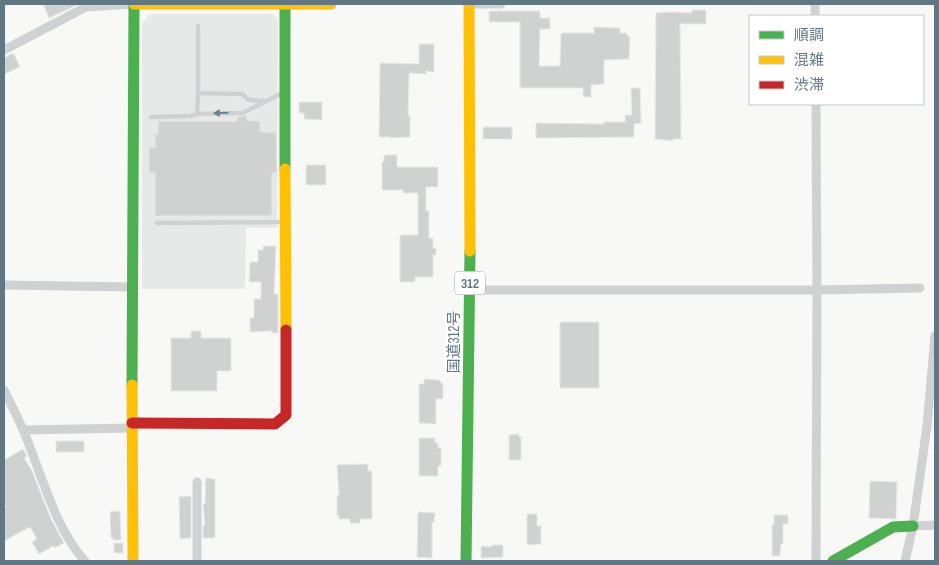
<svg xmlns="http://www.w3.org/2000/svg" width="939" height="565" viewBox="0 0 939 565" font-family="'Sofia Sans Condensed','Noto Sans JP',sans-serif">
	<rect width="100%" height="100%" fill="#f8f8f7"/>
	<path fill="#e7e9e9" d="M151 14H273L278 20 277 228H246L245 289H142V23Z"/>
	<path fill="#d0d2d2" stroke="#e7e7e6" d="M43 4H79L49 18Z
		M692 10H706V24H680L681 139H673V141L655 139 656 13 672 12 691 13Z
		M489 11H540V18H550V29H540L539 66H560L561 33H594V27L620 28V33H627V36H630L629 59 604 60V84L591 85V97H583V88H520V22H489Z
		M419 44H434V72L426 71V74L409 73 408 115H410V137L390 138V137H379L380 63 419 64Z
		M11 54H14L20 67 4 74V58Z
		M631 88H640L641 123 634 124V137L536 138V123L604 124V122H625V115H632Z
		M299 102H322V120L304 119V113H299Z
		M247 115V120L260 121V132H276L277 173H272V216H155V173H149V147H155V134H158V121H237V117Z
		M483 127H512V139H483Z
		M384 155H397V167H438V187H426V211H429V238H433V248H436V255H433V277H415V282H400V235H418V193H403V190H382V162L384 161Z
		M306 165H326V185H306Z
		M263 246H276L274 294H278V333H272V331L250 332V318H254V299H261V282H249L250 262H258V250H263Z
		M560 322H599V388H560Z
		M191 331H201V338H231V371H217V391H171V338H191Z
		M424 379 439 380 443 385V399H436V424L419 423V384H424Z
		M519 434V437H521V460H509V435Z
		M419 438H435V443H438V448H441V466H438V476H419Z
		M56 441H84V452H56Z
		M23 449 27 456 24 458 32 471 51 519 64 543 55 548 53 546 39 554 32 542 37 539 30 527 4 541V508L6 507 4 503V460Z
		M368 464V471H372V519H360V523H350V519H339V516H337V495H339L337 465Z
		M206 478 215 479V538H203V525H205L203 504H205Z
		M870 481 897 482 896 519 869 518Z
		M191 496V538L180 539 179 497Z
		M120 511 121 540H113V538H111L110 512Z
		M418 512 435 513 434 522H432V558L417 557Z
		M527 514H537V526H541V544L527 545Z
		M774 515H788V524H783V544H781L780 556H772V525H774Z
		M114 543H123V553H114Z
		M492 545H503V557L481 558V546L492 547Z"/>
	<g fill="none" stroke-linecap="round" stroke-linejoin="round">
		<path stroke="#d0d1d2" stroke-width="4.5" d="M198 93V26
			M266 101 249 100 242 94 198 93 197 114 243 113 284 92
			M151 117 191 116 197 114
			M157 223 284 222"/>
		<path stroke="#d0d1d2" stroke-width="9" d="M469 4H501
			M815 4V16
			M4 50 86 7 134 4
			M4 285 132 287
			M470 290H817L920 288
			M4 390C11 404 18 418 24 432 41 472 55 529 85 561
			M24 430 132 428
			M913 526 935 525
			M197 561V482
			M816 561 817 290 816 104
			M905 561 913 526 927 426 935 336"/>
		<path stroke="#4caf50" stroke-width="11" d="M285 5V169
			M132 385 134 4
			M466 561 470 251
			M833 561 893 527 913 526"/>
		<path stroke="#ffc107" stroke-width="11" d="M134 4H331
			M469 4 470 251
			M285 169 286 330
			M132 385 133 561"/>
		<path stroke="#c62828" stroke-width="11" d="M132 423 275 424 286 415V330"/>
	</g>
	<defs><path id="oneway-solid" d="M-6-.8H1V-3.2L6.5 0L1 3.2V.8H-6Z" transform="scale(1.25)"/></defs>
	<use fill="#6c808b" href="#oneway-solid" transform="translate(221 113) rotate(179)"/>
	<g text-anchor="middle" dominant-baseline="central" stroke-width="5" stroke-linejoin="round" paint-order="stroke">
		<rect fill="#fff" stroke="#90a0a8" stroke-width="1" x="455" y="271.5" width="30" height="23" rx="4"/>
		<g font-size="14" font-weight="bold" fill="#617783">
			<text x="470" y="283">312</text>
		</g>
		<g font-size="15" fill="#617783" stroke="#fff">
			<text transform="translate(454 342) rotate(-90)">国道312号</text>
		</g>
	</g>
	<rect width="939" height="565" fill="none" stroke="#617783" stroke-width="10"/>
	<rect x="749" y="15" width="175" height="90" fill="#ffffff" stroke="#c0c9cd"/>
	<rect x="759" y="31" width="25" height="8" fill="#4caf50" stroke="#c0c9cd"/>
	<text x="794" y="40" font-size="15" fill="#617783">順調</text>
	<rect x="759" y="56" width="25" height="8" fill="#ffc107" stroke="#c0c9cd"/>
	<text x="794" y="65" font-size="15" fill="#617783">混雑</text>
	<rect x="759" y="81" width="25" height="8" fill="#c62828" stroke="#c0c9cd"/>
	<text x="794" y="90" font-size="15" fill="#617783">渋滞</text>
</svg>
